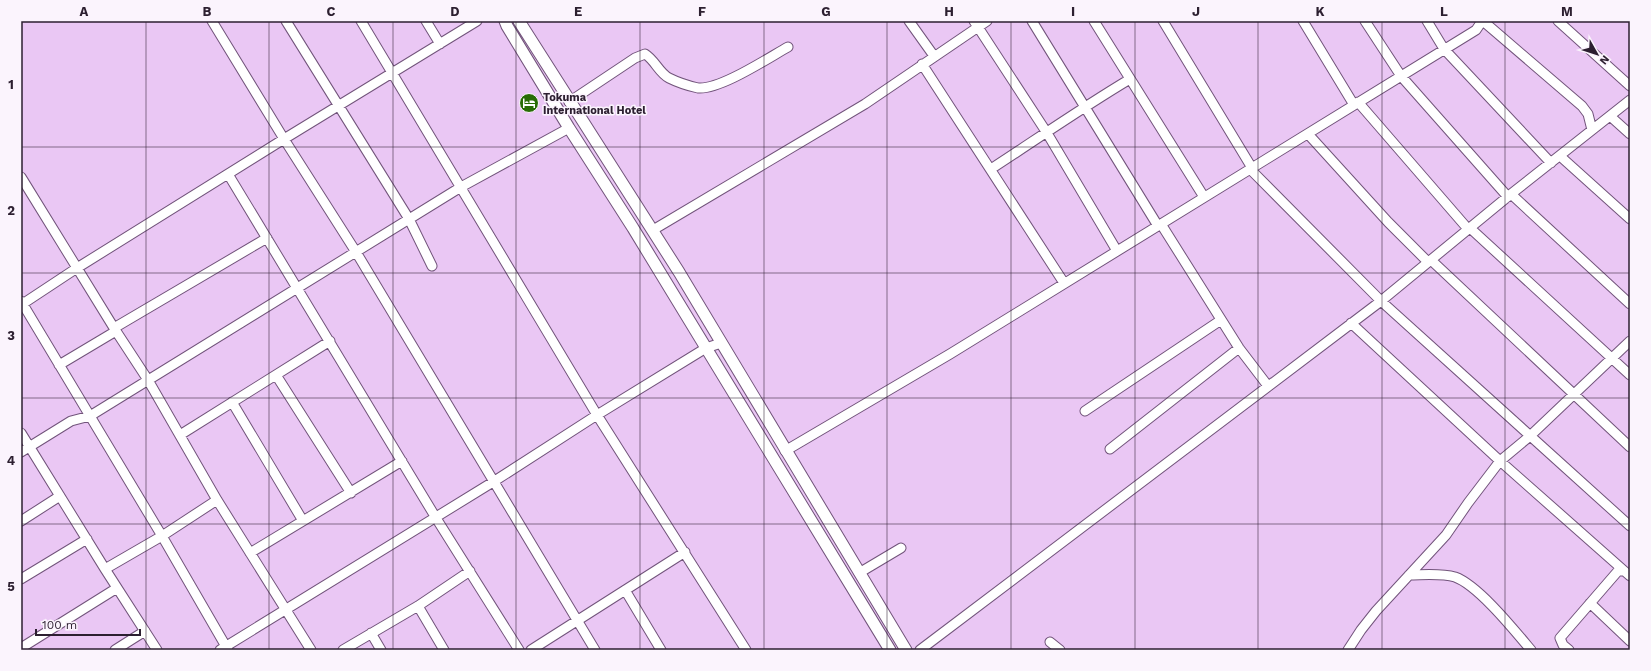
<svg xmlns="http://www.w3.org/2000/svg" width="1651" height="671" viewBox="0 0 1651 671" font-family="'Work Sans',sans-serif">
	<rect width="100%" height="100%" fill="#eac7f4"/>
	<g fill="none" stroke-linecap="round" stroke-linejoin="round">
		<defs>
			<path id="minor" d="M212 21 284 139 356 252 595 650
				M286 21 409 219 432 266
				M361 21 597 415 746 650
				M426 21 440 44
				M909 21 934 56
				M974 21 1047 133 1117 251
				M1032 21 1158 226
				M1094 21 1204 197
				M1163 21 1252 168
				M1303 21 1354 105
				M1365 21 1401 76 1508 197
				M1427 21 1444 49 1551 163
				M1483 21 1582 106 1588 114 1592 130
				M1558 21 1630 86
				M922 64 1064 283
				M569 102 635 58 645 54C655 60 659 73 669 78 677 82 689 86 698 88 720 90 768 58 788 47
				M1358 102 1468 229
				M1610 116 1630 134
				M1308 134 1388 222 1428 262
				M1560 156 1630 219
				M991 169C1037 139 1083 107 1130 79
				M1250 169 1381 301 1630 526
				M228 174 436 518 519 650
				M21 177 114 328 148 380 217 500 311 650
				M1511 194 1630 304
				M1161 224 1239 348 1268 386
				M1470 228 1630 375
				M653 230 865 104 987 21
				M1431 260 1630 447
				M21 301 162 536 228 650
				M21 305 77 268 284 139 477 21
				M1351 323 1500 461 1630 576
				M114 328 267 238
				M59 365 116 331
				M276 375 351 493
				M232 402 303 521
				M1085 411 1221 320
				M21 433 105 569 157 650
				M180 435 330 341
				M1110 449 1239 348
				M785 451 950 354 1476 30 1482 21
				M21 452 71 421 90 416 461 187 569 128
				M21 521 60 496
				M250 553 402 461
				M105 569 162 536 217 500
				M859 573 901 548
				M1409 575C1423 575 1441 573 1455 577 1478 585 1515 631 1531 650
				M21 579 87 539
				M625 590 661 650
				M1590 603 1630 641
				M418 606 444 650
				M371 633 381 650
				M1050 642 1060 650
				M21 648 117 588
				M115 650 145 631
				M220 650 493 482 597 415 706 348 721 343
				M343 650 418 606 470 571
				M531 650 685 552
				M920 650 1381 301 1511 194 1630 100
				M1348 650 1361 630 1376 611 1446 535 1468 503 1500 461 1530 436 1630 341
				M1569 650 1563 645 1560 638 1618 571H1623"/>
			<path id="major" d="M505 21 507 26 569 128 633 228 890 650
				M519 21 679 272 906 650"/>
		</defs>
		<use href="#minor" stroke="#72547b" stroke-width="11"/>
		<use href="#major" stroke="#72547b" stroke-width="13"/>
		<use href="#minor" stroke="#fff" stroke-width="9"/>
		<use href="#major" stroke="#fff" stroke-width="11"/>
	</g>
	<path fill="none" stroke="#2c1f30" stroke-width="1" stroke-opacity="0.55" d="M146 21V650M269 21V650M393 21V650M516 21V650M640 21V650M764 21V650M887 21V650M1011 21V650M1135 21V650M1258 21V650M1382 21V650M1505 21V650M21 147H1630M21 273H1630M21 398H1630M21 524H1630"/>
	<defs>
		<symbol id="hotel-disc" viewBox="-11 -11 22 22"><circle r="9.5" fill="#286c05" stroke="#fbf4fd"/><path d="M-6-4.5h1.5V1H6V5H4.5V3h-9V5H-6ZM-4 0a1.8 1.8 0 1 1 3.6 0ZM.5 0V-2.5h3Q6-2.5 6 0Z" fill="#fff"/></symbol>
	</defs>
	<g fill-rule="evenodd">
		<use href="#hotel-disc" x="518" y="92" width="22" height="22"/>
	</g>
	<g text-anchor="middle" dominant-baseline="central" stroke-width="3" stroke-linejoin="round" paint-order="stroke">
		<g font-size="11" font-weight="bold" fill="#2c1f30" stroke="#fbf4fd" text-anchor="start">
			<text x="543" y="97">Tokuma<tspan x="543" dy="13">International Hotel</tspan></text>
		</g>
	</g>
	<rect width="1651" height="671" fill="none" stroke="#fbf4fd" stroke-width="44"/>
	<g transform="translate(1597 54) rotate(129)" stroke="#fbf4fd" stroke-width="3" paint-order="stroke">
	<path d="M0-3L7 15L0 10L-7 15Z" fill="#2c1f30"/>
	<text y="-6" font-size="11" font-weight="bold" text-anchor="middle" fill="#2c1f30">N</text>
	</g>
	<path d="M36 629v6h104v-6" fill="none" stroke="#2c1f30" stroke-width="2"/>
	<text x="42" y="629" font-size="12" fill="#2c1f30" stroke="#fbf4fd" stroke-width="3" paint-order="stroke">100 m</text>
	<rect x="22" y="22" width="1607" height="627" fill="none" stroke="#2c1f30" stroke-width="1.5"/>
	<g font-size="13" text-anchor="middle" font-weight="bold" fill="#2c1f30">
		<text x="84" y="16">A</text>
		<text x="207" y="16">B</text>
		<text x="331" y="16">C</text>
		<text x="455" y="16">D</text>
		<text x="578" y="16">E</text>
		<text x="702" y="16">F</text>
		<text x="826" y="16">G</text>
		<text x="949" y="16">H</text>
		<text x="1073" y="16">I</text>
		<text x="1196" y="16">J</text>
		<text x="1320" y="16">K</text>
		<text x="1444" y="16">L</text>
		<text x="1567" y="16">M</text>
		<text x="11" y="89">1</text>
		<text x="11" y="215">2</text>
		<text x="11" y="340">3</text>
		<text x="11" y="465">4</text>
		<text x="11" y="591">5</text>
	</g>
</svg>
